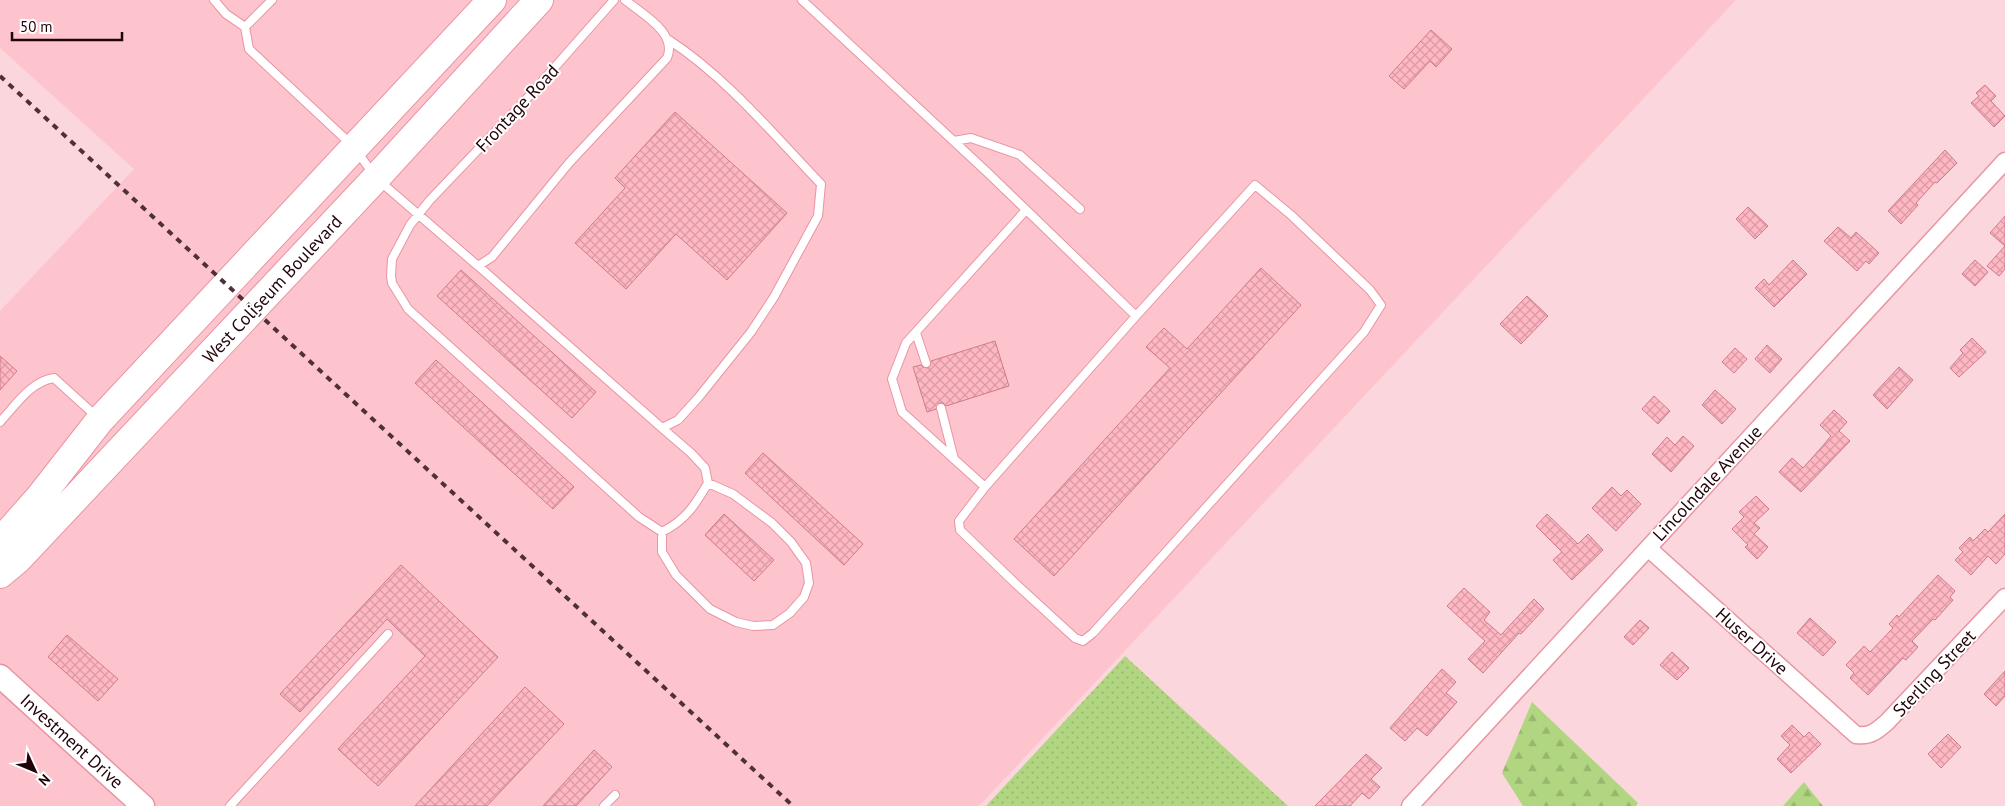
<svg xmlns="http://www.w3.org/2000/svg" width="2005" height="806" viewBox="0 0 2005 806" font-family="'PT Sans',sans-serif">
	<defs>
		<pattern id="grass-dots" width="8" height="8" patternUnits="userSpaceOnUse" patternTransform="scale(1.25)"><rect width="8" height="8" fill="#b1d681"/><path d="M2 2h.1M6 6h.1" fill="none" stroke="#98b66e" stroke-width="1.8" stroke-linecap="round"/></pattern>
		<pattern id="forest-firs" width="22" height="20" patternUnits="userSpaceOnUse" patternTransform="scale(1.25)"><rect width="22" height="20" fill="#b1d681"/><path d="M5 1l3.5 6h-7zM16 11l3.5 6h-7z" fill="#98b66e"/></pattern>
		<pattern id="building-cross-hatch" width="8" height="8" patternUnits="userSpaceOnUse" patternTransform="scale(1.25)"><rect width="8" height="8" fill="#feb7c3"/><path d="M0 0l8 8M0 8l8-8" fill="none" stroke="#d99ca6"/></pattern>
	</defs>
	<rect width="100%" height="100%" fill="#fbd6dc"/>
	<path fill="#fec4cd" d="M0 0H1736L979 806H0V311L134 169 0 48Z"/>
	<path fill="url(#grass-dots)" d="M1125 656 1288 806H986Z"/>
	<path fill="url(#forest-firs)" d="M1532 702 1638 803 1636 806H1523L1502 773Z
		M1804 782 1823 806H1783Z"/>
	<path fill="url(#building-cross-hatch)" stroke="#ce7b8b" d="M1431 30 1452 49 1436 67 1430 61 1404 89 1389 76Z
		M1985 85 1996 96 1991 101 2005 116 1994 127 1971 103 1979 96 1976 93Z
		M675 112 787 213 727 280 676 234 626 289 575 243 625 188 615 178Z
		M1945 150 1957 163 1937 183 1935 182 1916 203 1918 205 1901 224 1888 211Z
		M1748 207 1768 226 1755 239 1736 219Z
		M2005 216V269L1999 276 1987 266 2005 246 1990 233Z
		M1838 227 1851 238 1856 232 1879 253 1869 264 1866 261 1857 271 1824 241Z
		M1793 260 1807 274 1774 307 1755 288 1764 279 1769 285Z
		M1975 260 1988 272 1975 286 1962 274Z
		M1261 268 1301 305 1054 576 1014 539 1170 368 1146 347 1164 328 1187 349Z
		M461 270 596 392 572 418 437 296Z
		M1527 296 1548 316 1521 344 1500 324Z
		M1972 338 1986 352 1959 377 1950 368 1963 353 1960 350Z
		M995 341 1009 386 946 406 943 403H939L936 409 927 412 913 367 921 365 923 367 927 368 930 366 931 361Z
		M1767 345 1782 359 1770 373 1755 359Z
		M1735 348 1747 359 1734 373 1722 362Z
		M0 356 17 371 0 390Z
		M436 360 574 487 553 509 415 383Z
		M1899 367 1913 380 1887 409 1873 395Z
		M1715 390 1736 409 1722 424 1702 405Z
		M1654 396 1670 411 1658 424 1642 409Z
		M1834 410 1847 422 1839 431 1850 441 1801 492 1779 472 1792 458 1803 468 1820 449 1831 436 1820 425Z
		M1683 436 1694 446 1671 472 1652 454 1667 437 1675 445Z
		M763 453 863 544 844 565 745 473Z
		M1612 487 1621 496 1627 490 1641 504 1616 531 1592 508Z
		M1756 496 1769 509 1754 523 1760 528 1754 534 1768 547 1757 559 1745 547 1748 545 1732 529 1744 517 1739 512Z
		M724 514 774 560 754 581 705 535Z
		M1547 514 1578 544 1588 534 1603 550 1572 580 1553 560 1562 552 1536 526Z
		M2005 514V554L1996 564 1988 556 1971 575 1955 560 1963 552 1959 548 1970 537 1973 541 1985 529 1988 532Z
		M401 565 498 657 378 786 338 749 425 656 387 619 300 712 280 694Z
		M1938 575 1955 591 1950 597 1953 600 1935 620 1933 619 1912 641 1918 647 1906 660 1903 658 1868 695 1850 678 1854 673 1846 665 1864 646 1870 652 1893 628 1889 624 1897 615 1899 617Z
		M1464 588 1490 612 1484 620 1501 635 1534 599 1544 609 1521 634 1519 633 1483 673 1468 659 1485 641 1447 606Z
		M1810 618 1836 642 1823 656 1797 633Z
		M1640 620 1649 628 1633 645 1624 637Z
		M67 635 118 679 98 701 48 657Z
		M1672 652 1689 668 1677 680 1660 665Z
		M1442 669 1456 682 1446 693 1457 702 1427 736 1417 728 1405 741 1390 728Z
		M2005 671V696L1996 706 1984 694Z
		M525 687 564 724 487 806H415Z
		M1792 725 1804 737 1809 732 1821 744 1791 773 1777 759 1790 745 1781 736Z
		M1948 734 1961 747 1941 768 1928 754Z
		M594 750 612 767 576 806H543Z
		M1366 754 1382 768 1371 779 1380 787 1369 799 1362 793 1350 806H1315Z"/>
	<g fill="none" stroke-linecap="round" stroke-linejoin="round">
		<defs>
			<path id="lane" d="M214 0 226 14 245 27
				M272 0 245 27 249 49 354 147 376 178 478 266 492 257 569 163 667 58C678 33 642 14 625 0
				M614 0 532 93 430 200 410 225 392 259 391 276 392 283 408 309 639 517 662 532C686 520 695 505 708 483L705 468 691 453 662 428
				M802 0 988 173 1136 316
				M954 141 971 138 1020 155 1080 209
				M1255 185 1291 215 1370 290 1381 305 1364 332 1093 633 1083 641 1075 638 1016 584 960 530 959 521 985 487 1136 316Z
				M476 264 662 428 678 420 698 398 751 332 774 297 818 216 821 184C773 134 727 78 669 40
				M916 333 926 363
				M941 408 954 459
				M0 422C15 406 31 381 54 378L97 417
				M985 487 902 412 892 379 906 343 1026 210
				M662 532V552L676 575 710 609 736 622 753 626 773 625 790 613 804 597 809 583 806 563 791 542 772 523 733 494 708 483
				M230 806 388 634
				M604 806 615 795"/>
			<path id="street" d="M1648 548 1856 735C1870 737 1877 731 1887 722L2005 597
				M1410 806 2005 161"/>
			<path id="secondary" d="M0 676 143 806"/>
			<path id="highway" d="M0 542 39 498 100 420 492 0
				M0 574 18 559 376 178 539 0"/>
		</defs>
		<use href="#lane" stroke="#e994a3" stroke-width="10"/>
		<use href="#street" stroke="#e994a3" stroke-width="19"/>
		<use href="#secondary" stroke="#e994a3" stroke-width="25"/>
		<use href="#highway" stroke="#e994a3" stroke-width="30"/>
		<use href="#lane" stroke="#fff" stroke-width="8"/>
		<use href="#street" stroke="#fff" stroke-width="16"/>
		<use href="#secondary" stroke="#fff" stroke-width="22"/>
		<use href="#highway" stroke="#fff" stroke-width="28"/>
		<path stroke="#4f3037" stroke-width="4" stroke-dasharray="6 6" stroke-linecap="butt" d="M0 76 793 806"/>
	</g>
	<g text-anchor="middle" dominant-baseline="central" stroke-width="4" stroke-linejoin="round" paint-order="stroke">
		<g font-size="18" fill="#21040b" stroke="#fff">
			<text transform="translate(517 108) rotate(-47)">Frontage Road</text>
			<text transform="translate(272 289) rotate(-47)">West Coliseum Boulevard</text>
			<text transform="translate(1707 483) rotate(-47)">Lincolndale Avenue</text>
			<text transform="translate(1752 641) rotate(42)">Huser Drive</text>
			<text transform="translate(1934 673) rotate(-47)">Sterling Street</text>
			<text transform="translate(72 741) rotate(42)">Investment Drive</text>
		</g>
	</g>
	<g transform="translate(35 771) rotate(134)" stroke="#ffffff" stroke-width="4" paint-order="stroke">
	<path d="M0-4L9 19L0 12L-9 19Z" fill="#21040b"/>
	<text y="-8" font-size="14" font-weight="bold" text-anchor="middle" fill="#21040b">N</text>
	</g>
	<path d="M12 32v8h110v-8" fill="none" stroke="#21040b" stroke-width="2.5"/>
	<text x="20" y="32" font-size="15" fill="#21040b" stroke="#ffffff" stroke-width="4" paint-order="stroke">50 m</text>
</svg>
